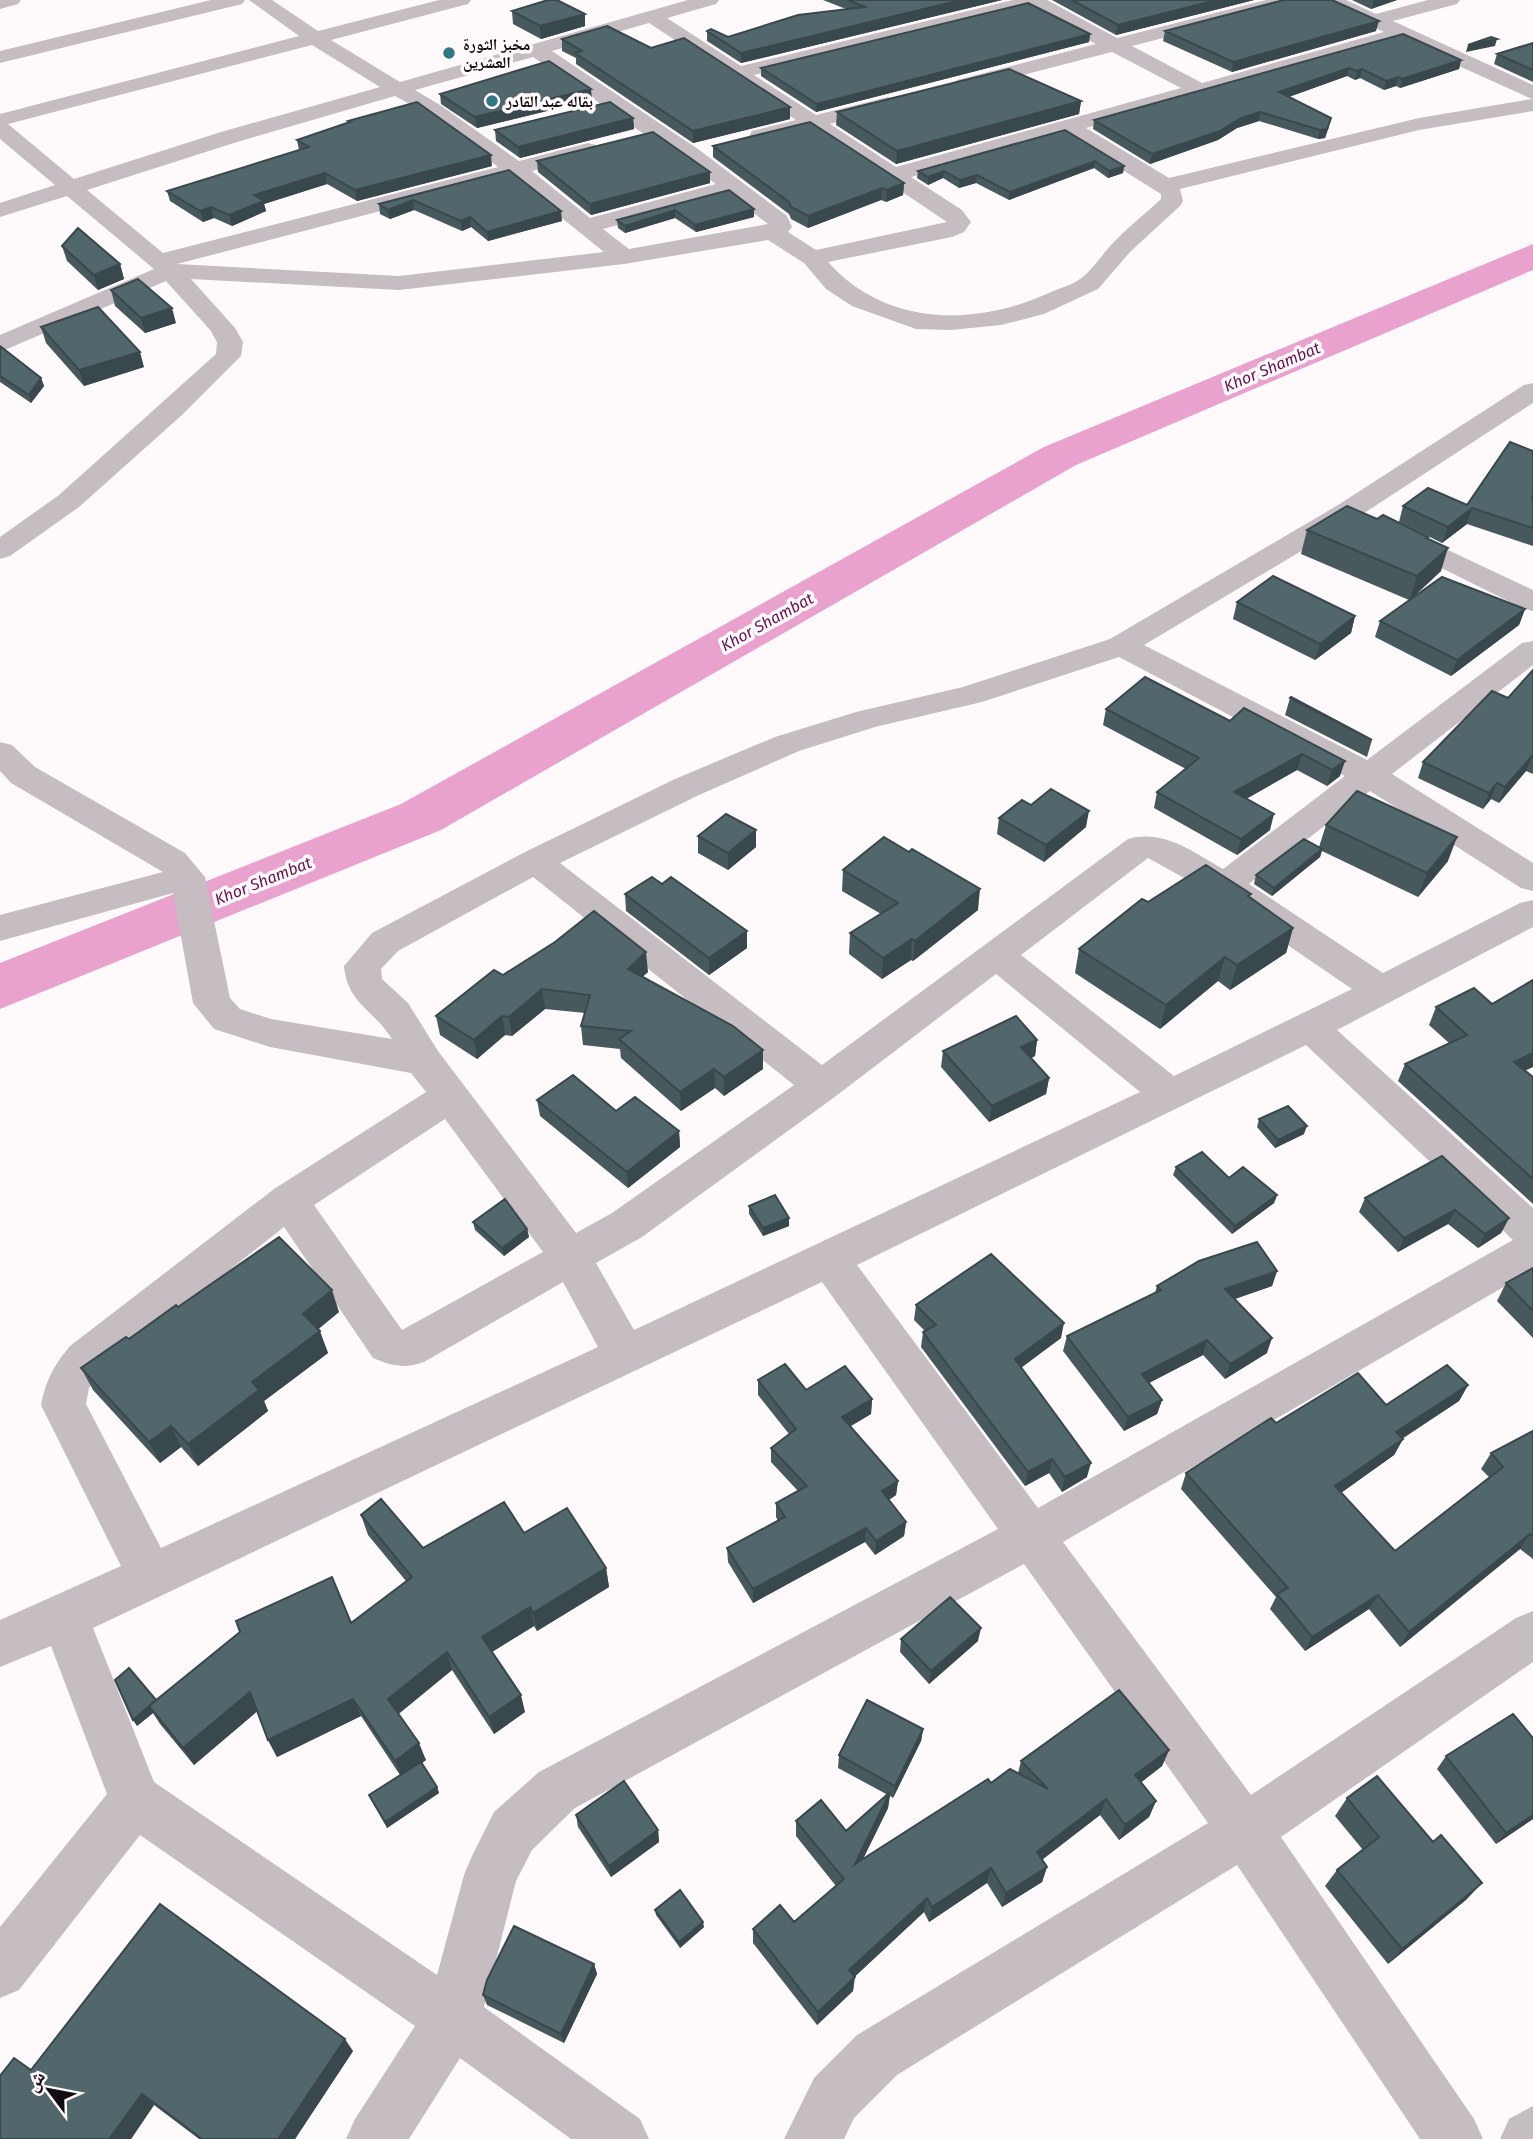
<svg xmlns="http://www.w3.org/2000/svg" width="1533" height="2139" viewBox="0 0 1533 2139" font-family="'Fira Sans','Noto Naskh Arabic',sans-serif">
	<rect width="100%" height="100%" fill="#fefafc"/>
	<g fill="none" stroke-linecap="round" stroke-linejoin="round">
		<path fill="#e9a2ce" fill-rule="evenodd" d="M1533 244V270L1076 465 441 830 0 1009V963L401 804 1044 447Z"/>
		<path fill="#c5bdc2" fill-rule="evenodd" d="M0 0H21L18 4 0 9Z
			M211 0H245L242 4 0 63V51Z
			M249 0H272L318 31 439 0H471L468 4 331 40 400 82 688 0H719L716 4 667 18 741 66 1013 0H1047L1117 38 1266 0H1298L1295 4 1132 46 1202 83 1384 32 1323 4 1320 0H1346L1376 14 1428 0H1460L1457 4 1393 21 1533 85V111L1419 130 1180 189 1183 201 1180 206 1130 252 1098 289 1044 314 1001 325 951 330 916 329 852 306 826 289 804 263 768 240 624 264 399 290 191 279 235 328 243 342 241 356 182 415 79 507 10 556 0 559V537L59 495 216 354 217 342 211 331 166 281 0 352V335L154 269 67 196 0 217V203L55 185 0 139V114L299 36ZM1028 8 1096 44 957 80 954 84 957 88 964 90 1112 52 1181 88 896 167 830 124 895 107 898 103 895 99 888 97 816 115 754 75ZM649 23 796 120 752 131 749 136 752 141 760 142 810 130 947 222 816 250 788 232 792 227 787 216 698 149 552 51ZM1401 40 1532 99 1419 118 1169 178 1086 128ZM312 45 380 87 221 132 74 179 8 124ZM533 57 716 184 590 218 532 171 596 155 599 150 596 145 588 143 519 161 440 105 415 90ZM395 96 426 113 498 167 163 253 87 190 237 142ZM1065 134 1161 194V199C1145 214 1128 227 1113 243 1102 254 1093 270 1080 279 1072 285 1060 288 1051 292 976 327 886 327 828 262L952 237 964 232 971 222 962 210 911 177ZM511 177 604 252 399 276 177 264ZM730 195 768 224 629 249 603 229Z
			M1533 383V403L1358 517 1144 645 1367 760 1522 643 1533 641V665L1392 774 1533 863V891L1521 888 1370 791 1249 884 1383 973 1520 903 1533 900V927L1337 1030 1533 1208V1270L1063 1542 1251 1795 1516 1618 1533 1611V1662L1281 1837 1474 2119 1483 2139H1420L1237 1865 897 2075 854 2118 844 2139H784L814 2078 857 2035 1208 1823 1024 1564 575 1808 532 1850 516 1881 484 2007 640 2119 649 2139H571L460 2058 409 2139H346L355 2119 415 2026 140 1835 19 1990 0 1998V1927L107 1794 51 1646 0 1667V1620L121 1566 41 1405C46 1380 54 1365 70 1346L274 1189 426 1092 411 1073 270 1047 214 1029 193 1003 173 893 0 941V915L163 872 11 783 0 771V742L12 745 35 767 185 853 205 877 230 998 240 1009 271 1019 392 1039C373 1009 347 1003 344 966L372 933 523 853 675 779 775 737 856 712 963 687 1110 639 1338 505 1524 385ZM1119 657 1345 776 1223 869C1193 852 1164 829 1128 839L822 1065 560 863 699 795 799 751 875 727 982 702ZM1148 858 1213 894 1352 989 1174 1076 1021 955ZM533 877 794 1085 612 1213 576 1233 438 1051 408 1003 382 979 381 969 398 951ZM996 974 1140 1092 634 1330 596 1263 642 1237 836 1096ZM1306 1045 1513 1240 1038 1508 857 1265ZM445 1119 543 1252 402 1330 314 1205ZM284 1227 373 1358C392 1366 404 1369 424 1362L563 1282 598 1347 161 1548 86 1404 89 1388 100 1372ZM822 1282 998 1529 539 1772 494 1812 472 1856 464 1875 437 1975 154 1782 93 1628Z
			M1397 526 1533 590V611L1522 608 1387 541 1383 535 1387 529Z
			M1533 2106V2139H1500L1509 2119Z"/>
	</g>
	<path fill="#47595d" d="M823 0H1002L741 63 707 41V31L728 37 846 9Z
		M1052 0H1254L1116 35Z
		M1352 0H1397L1371 9Z
		M512 11 585 14V26L541 39 513 24Z
		M1165 31H1376L1232 72 1163 41Z
		M1090 34 1089 42 816 112 761 76V68Z
		M1403 34 1461 60 1459 69 1400 88 1396 86 1384 90 1360 78 1355 80 1347 76 1289 97 1329 127 1325 138 1318 139 1259 121 1237 128 1218 140 1150 164 1093 129 1094 120Z
		M562 39 790 119 693 143 576 64V58L562 51Z
		M1533 43V82L1494 64 1497 54Z
		M440 94 592 100 477 128 441 104Z
		M1081 101 1079 114 896 164 836 125 837 112Z
		M633 118 634 129 520 158 496 141 495 130Z
		M348 121 492 166 357 201 327 184 264 204 266 211 232 226 214 218 203 222 170 201 167 191 299 150 297 140 348 123Z
		M1065 130 1124 166 1123 173 1108 178 1094 168 1009 200 976 183 959 188 943 178 928 185 917 178 918 171Z
		M713 146 904 183 903 195 886 202 881 200 808 228 791 219 789 214 713 157Z
		M537 161 710 172V183L591 215 538 172Z
		M509 170 562 221 488 241 471 227 462 231 414 210 390 219 380 214 379 204Z
		M729 190 754 209V217L696 232 675 218 625 233 618 228 617 220Z
		M62 246 120 264 124 279 98 290 67 261Z
		M111 290 176 323 145 333 115 306Z
		M41 327 144 367 84 386 46 343Z
		M0 346 41 378 44 386 31 403 0 382Z
		M1533 499V546L1467 524 1442 543 1399 522 1403 506 1467 505Z
		M1377 519 1428 537 1427 539 1441 571 1412 598 1525 609 1519 625 1451 676 1375 637 1380 621 1409 600 1301 554 1307 530Z
		M1237 602 1355 616 1351 633 1315 660 1233 619Z
		M1533 670V774L1526 771 1499 803 1491 799 1483 809 1418 778 1423 762 1508 698Z
		M1290 698 1372 740 1367 757 1285 715Z
		M1244 708 1340 776 1327 786 1297 770 1246 799 1270 830 1237 855 1154 808 1157 792 1186 769 1103 725 1106 709 1230 721Z
		M1031 805 1086 827 1044 862 997 834 999 818Z
		M1326 825 1448 861 1418 897 1322 851 1320 857 1272 896 1254 884 1256 875 1319 847Z
		M756 830V847L728 870 698 853V836Z
		M843 870 978 910 913 961 911 960 882 979 849 954 850 933 881 914 842 891Z
		M662 884 747 931V948L709 975 626 911 625 894Z
		M1250 897 1293 928 1286 953 1230 990 1218 981 1160 1029 1075 973 1079 949 1148 902Z
		M648 972 642 977 763 1069 724 1096 715 1088 681 1111 621 1058 620 1049 583 1045 581 1026 585 1013 545 1009 512 1036 505 1035 477 1059 440 1035 436 1016 503 975Z
		M1436 1007 1533 1077V1204L1398 1081 1405 1064 1449 1043 1429 1025Z
		M1037 1040 1035 1056 1031 1058 1049 1078 1046 1094 989 1122 941 1067 943 1051Z
		M537 1100 616 1111 679 1131 680 1147 628 1188 540 1116Z
		M1259 1119 1304 1134 1275 1148 1257 1127Z
		M1442 1156 1509 1218 1501 1233 1478 1248 1448 1224 1398 1252 1359 1212 1365 1198Z
		M1176 1167 1229 1178 1277 1195 1274 1203 1232 1234 1173 1175Z
		M749 1206 789 1218V1226L763 1236 749 1214Z
		M473 1222 527 1229 529 1237 504 1256 475 1230Z
		M1533 1268V1338L1497 1301 1506 1283Z
		M1277 1271 1272 1286 1235 1299 1267 1353 1225 1379 1203 1355 1149 1383 1162 1400 1157 1414 1124 1431 1063 1351 1067 1336 1155 1293 1157 1286Z
		M916 1305 1061 1338 1021 1368 1087 1477 1062 1492 1049 1473 1025 1486 921 1347 923 1332 925 1331 914 1320Z
		M178 1307 339 1312 318 1329 328 1353 264 1401 268 1411 198 1466 181 1447 160 1463 93 1390 81 1368Z
		M758 1380 806 1390 872 1399 871 1414 850 1426 898 1481 896 1495 889 1500 906 1522 904 1536 875 1555 865 1542 753 1603 728 1562 727 1548 778 1521 776 1517V1503L798 1491 771 1462V1448L789 1434 758 1395Z
		M1468 1385 1459 1401 1402 1439H1403L1394 1455 1341 1493 1395 1551 1489 1477 1481 1469 1491 1453 1533 1431V1559L1520 1549 1400 1647 1369 1609 1305 1651 1270 1609 1276 1597 1181 1489 1186 1473 1276 1423 1386 1405Z
		M361 1515 423 1548 524 1533 606 1568 609 1587 537 1631 534 1626 492 1652 525 1712 494 1734 452 1670 398 1714 426 1760 422 1763 437 1787 439 1793 387 1828 369 1795 400 1775 361 1716 277 1757 268 1740 257 1711 194 1765 160 1724 153 1713 137 1726 156 1700 351 1623 406 1581 368 1535Z
		M901 1639 978 1641 929 1684 900 1652Z
		M923 1729 921 1741 893 1798 890 1796 888 1808 863 1859 991 1783 1018 1773 1021 1761 1169 1750 1162 1766 1141 1782 1156 1801 1149 1817 1119 1840 1100 1815 1042 1860 1047 1867 1042 1882 1002 1907 987 1883 929 1922 924 1912 854 1977 853 1991 817 2025 753 1943V1929L794 1922 836 1886 796 1836V1821L846 1831 888 1795 838 1768 839 1755Z
		M1446 1756 1533 1819 1496 1844 1437 1769Z
		M1347 1798 1467 1899 1388 1964 1325 1886 1337 1870 1363 1850 1335 1816Z
		M576 1815 658 1830 659 1842 611 1877 578 1827Z
		M655 1910 704 1927 680 1948 656 1915Z
		M594 1964 597 1974 564 2043 487 2005 483 1995Z
		M353 2051 295 2139H199L154 2105 131 2139H0L31 2070Z"/>
	<path fill="#39484c" d="M961 0H1002L741 63V53Z
		M1217 0H1254L1116 35 1118 25Z
		M1374 0H1397L1371 9Z
		M585 14V26L541 39 540 26Z
		M1379 21 1376 31 1232 72 1233 62Z
		M1090 34 1089 42 816 112 817 104Z
		M1497 39 1495 46 1466 52 1468 45Z
		M1461 60 1459 69 1400 88 1402 79Z
		M1349 68 1347 76 1277 101 1279 92Z
		M1362 69 1360 78 1355 80 1357 71Z
		M1398 77 1396 86 1384 90 1386 81Z
		M591 89 592 100 477 128 475 117Z
		M1081 101 1079 114 896 164 897 151Z
		M790 107V119L693 143V131Z
		M1260 112 1259 121 1237 128 1218 140 1150 164 1152 154 1239 119Z
		M633 118 634 129 520 158 518 147Z
		M1331 118 1325 138 1318 139 1320 130Z
		M491 155 492 166 357 201 355 190Z
		M1095 161 1094 168 1009 200 1010 192Z
		M1124 166 1123 173 1108 178 1109 171Z
		M944 171 943 178 928 185V177Z
		M710 172V183L591 215 590 204Z
		M325 173 327 184 264 204 266 211 232 226 229 215 254 195Z
		M977 175 976 183 959 188 960 180Z
		M904 183 903 195 886 202 887 190Z
		M882 188 881 200 808 228V216Z
		M413 200 414 210 390 219 388 210Z
		M211 207 214 218 203 222 200 211Z
		M754 209V217L696 232 695 225Z
		M675 210V218L625 233V226Z
		M561 211 562 221 488 241 487 232Z
		M470 217 471 227 462 231 461 221Z
		M120 264 124 279 98 290 94 275Z
		M172 308 176 323 145 333 141 318Z
		M140 352 144 367 84 386 79 370Z
		M41 378 44 386 31 403 29 395Z
		M1472 508 1467 524 1442 543 1448 527Z
		M1448 548 1441 571 1410 600 1417 576Z
		M1525 609 1519 625 1451 676 1457 660Z
		M1355 616 1351 633 1315 660 1320 644Z
		M1302 754 1297 770 1230 808 1234 792Z
		M1533 755 1526 771 1499 803 1505 787Z
		M1345 761 1340 776 1327 786 1332 770Z
		M1497 783 1491 799 1483 809 1489 793Z
		M1089 811 1086 827 1044 862 1046 845Z
		M1274 814 1270 830 1237 855 1241 839Z
		M756 830V847L728 870V853Z
		M1457 837 1448 861 1418 897 1427 873Z
		M1322 849 1320 857 1272 896 1274 888Z
		M980 889 978 910 913 961 915 941Z
		M1293 928 1286 953 1230 990 1237 965Z
		M747 931V948L709 975V958Z
		M912 939 911 960 882 979 883 958Z
		M646 952 648 972 629 989 628 969Z
		M1225 957 1218 981 1160 1029 1166 1005Z
		M542 989 545 1009 512 1036 509 1017Z
		M502 1016 505 1035 477 1059 474 1040Z
		M1037 1040 1035 1056 1019 1064 1021 1047Z
		M763 1050V1069L724 1096V1077Z
		M1533 1053V1067L1506 1080 1514 1062Z
		M714 1069 715 1088 681 1111 680 1092Z
		M1049 1078 1046 1094 989 1122 992 1106Z
		M1307 1126 1304 1134 1275 1148 1278 1140Z
		M679 1131 680 1147 628 1188 627 1172Z
		M1277 1195 1274 1203 1232 1234 1235 1226Z
		M1455 1210 1448 1224 1398 1252 1404 1238Z
		M789 1218V1226L763 1236V1228Z
		M1509 1218 1501 1233 1478 1248 1485 1234Z
		M527 1229 529 1237 504 1256 502 1248Z
		M1277 1271 1272 1286 1220 1304 1225 1289Z
		M332 1290 339 1312 310 1336 303 1314Z
		M1064 1323 1061 1338 1012 1374 1015 1359Z
		M320 1331 328 1353 264 1401 268 1411 198 1466 188 1444 252 1382Z
		M1272 1338 1267 1353 1225 1379 1230 1364Z
		M1207 1340 1203 1355 1137 1389 1142 1374Z
		M1468 1385 1459 1401 1387 1448 1396 1432Z
		M872 1399 871 1414 841 1432 842 1417Z
		M1162 1400 1157 1414 1124 1431 1128 1417Z
		M171 1426 181 1447 160 1463 149 1442Z
		M1403 1439 1394 1455 1328 1502 1335 1486Z
		M1052 1459 1049 1473 1025 1486 1028 1472Z
		M1091 1463 1087 1477 1062 1492 1065 1477Z
		M898 1481 896 1495 880 1505 882 1491Z
		M906 1522 904 1536 875 1555 876 1541Z
		M866 1528 865 1542 753 1603V1589Z
		M1530 1534 1520 1549 1400 1647 1409 1632Z
		M606 1568 609 1587 537 1631 533 1613Z
		M1378 1595 1369 1609 1305 1651 1312 1637Z
		M530 1607 534 1626 487 1655 482 1637Z
		M981 1628 978 1641 929 1684 931 1671Z
		M447 1652 452 1670 395 1717 388 1699Z
		M250 1692 260 1709 194 1765 183 1748Z
		M521 1695 525 1712 494 1734 489 1717Z
		M353 1699 361 1716 277 1757 268 1740Z
		M149 1706 153 1713 137 1726 133 1720Z
		M923 1729 921 1741 893 1798 895 1786Z
		M419 1743 426 1760 402 1778 395 1761Z
		M1169 1750 1162 1766 1129 1792 1135 1775Z
		M437 1787 439 1793 387 1828 385 1822Z
		M890 1792 888 1808 853 1879 855 1864Z
		M1106 1799 1100 1815 1032 1867 1037 1852Z
		M1156 1801 1149 1817 1119 1840 1125 1825Z
		M1533 1815V1819L1496 1844 1506 1833Z
		M658 1830 659 1842 611 1877 609 1866Z
		M1047 1867 1042 1882 1002 1907 1006 1893Z
		M991 1868 987 1883 929 1922 932 1907Z
		M1482 1883 1467 1899 1388 1964 1402 1949Z
		M927 1898 924 1912 847 1984 849 1970Z
		M703 1922 704 1927 680 1948 679 1942Z
		M594 1964 597 1974 564 2043 561 2034Z
		M855 1977 853 1991 817 2025 818 2012Z
		M345 2039 353 2051 295 2139H278Z
		M142 2094 154 2105 131 2139H109Z"/>
	<path fill="#52676c" stroke="#39484c" stroke-width="2" d="M548 0H557L585 14 540 26 512 11Z
		M848 0H961L741 53 707 31 711 29 728 37 798 15 865 7Z
		M1072 0H1217L1118 25Z
		M1284 0H1332L1379 21 1233 62 1165 31Z
		M1028 3 1090 34 817 104 761 68Z
		M607 26 651 48 684 38 790 107 693 131 575 53 582 51 562 39Z
		M1403 34 1461 60 1402 79 1398 77 1386 81 1362 69 1357 71 1349 68 1279 92 1331 118 1327 129 1320 130 1260 112 1239 119 1220 131 1152 154 1094 120Z
		M1491 37 1497 39 1468 45Z
		M1533 43V70L1497 54Z
		M549 61 591 89 475 117 440 94Z
		M1009 69 1081 101 897 151 837 112Z
		M417 102 491 155 355 190 325 173 254 195 264 201 229 215 211 207 200 211 167 191 309 147 297 140 350 122 348 121Z
		M610 102 633 118 518 147 495 130Z
		M810 122 904 183 887 190 882 188 808 216 791 207 789 202 713 146Z
		M1065 130 1124 166 1109 171 1095 161 1010 192 977 175 960 180 944 171 928 177 918 171Z
		M653 132 710 172 590 204 537 161Z
		M509 170 561 211 487 232 470 217 461 221 413 200 388 210 379 204Z
		M729 190 754 209 695 225 675 210 625 226 617 220Z
		M78 228 120 264 94 275 62 246Z
		M138 279 172 308 141 318 111 290Z
		M98 307 140 352 79 370 41 327Z
		M0 346 41 378 29 395 0 376Z
		M1510 442 1533 451V495L1532 498 1533 499V528L1472 508 1448 527 1403 506 1428 488 1467 505Z
		M1347 506 1377 519 1383 515 1428 537 1426 538 1448 548 1417 576 1307 530Z
		M1273 576 1355 616 1320 644 1237 602Z
		M1442 577 1525 609 1457 660 1380 621Z
		M1533 670V755L1505 787 1497 783 1489 793 1423 762 1492 691 1508 698Z
		M1145 677 1230 721 1244 708 1345 761 1332 770 1302 754 1234 792 1274 814 1241 839 1157 792 1199 758 1106 709Z
		M1291 697 1372 740 1290 698Z
		M1051 789 1089 811 1046 845 999 818 1022 800 1031 805Z
		M1357 791 1457 837 1427 873 1326 825Z
		M726 814 756 830 728 853 698 836Z
		M884 837 909 852 912 849 980 889 915 941 912 939 883 958 850 933 898 903 843 870Z
		M1304 839 1322 849 1274 888 1256 875Z
		M1206 865 1251 894 1248 896 1293 928 1237 965 1225 957 1166 1005 1079 949 1142 899 1148 902Z
		M652 877 662 884 671 877 747 931 709 958 625 894Z
		M594 911 646 952 628 969 733 1026 763 1050 724 1077 714 1069 680 1092 619 1039 631 1031 581 1026 590 995 542 989 509 1017 502 1016 474 1040 436 1016 494 970 503 975 555 942Z
		M1533 980V1053L1514 1062 1533 1077V1179L1405 1064 1467 1035 1436 1007 1474 988 1492 1004Z
		M1016 1016 1037 1040 1021 1047 1049 1078 992 1106 943 1051Z
		M573 1075 616 1111 635 1097 679 1131 627 1172 537 1100Z
		M1288 1106 1307 1126 1278 1140 1259 1119Z
		M1202 1152 1229 1178 1243 1167 1277 1195 1235 1226 1176 1167Z
		M1442 1156 1509 1218 1485 1234 1455 1210 1404 1238 1365 1198Z
		M775 1195 789 1218 763 1228 749 1206Z
		M505 1199 527 1229 502 1248 473 1222Z
		M279 1237 332 1290 303 1314 320 1331 252 1382 259 1390 188 1444 171 1426 149 1442 81 1368 126 1337 129 1339 176 1305 178 1307Z
		M1257 1242 1277 1271 1225 1289 1272 1338 1230 1364 1207 1340 1142 1374 1162 1400 1128 1417 1067 1336 1161 1290 1157 1286 1199 1261Z
		M991 1254 1064 1323 1015 1359 1091 1463 1065 1477 1052 1459 1028 1472 923 1332 936 1325 916 1305Z
		M1533 1268V1311L1506 1283Z
		M785 1364 806 1390 845 1366 872 1399 842 1417 898 1481 882 1491 906 1522 876 1541 866 1528 753 1589 727 1548 785 1517 776 1503 807 1486 771 1448 796 1429 758 1380Z
		M1447 1365 1468 1385 1396 1432 1403 1439 1335 1486 1395 1551 1503 1467 1491 1453 1533 1431V1536L1530 1534 1409 1632 1378 1595 1312 1637 1277 1594 1288 1588 1186 1473 1271 1418 1276 1423 1358 1373 1386 1405Z
		M381 1499 423 1548 504 1502 524 1533 567 1508 606 1568 533 1613 530 1607 482 1637 521 1695 489 1717 447 1652 388 1699 419 1743 395 1761 353 1699 268 1740 250 1692 183 1748 149 1706 240 1632 236 1621 332 1577 351 1623 412 1577 361 1515Z
		M950 1597 981 1628 931 1671 901 1639Z
		M129 1668 156 1700 133 1720 115 1680Z
		M1119 1690 1169 1750 1135 1775 1156 1801 1125 1825 1106 1799 1037 1852 1047 1867 1006 1893 991 1868 932 1907 927 1898 849 1970 855 1977 818 2012 753 1929 780 1905 794 1922 844 1879 796 1821 821 1800 846 1831 890 1792 855 1864 988 1779 991 1783 1010 1769 1048 1789 1021 1761Z
		M867 1700 923 1729 895 1786 839 1755Z
		M1513 1714 1533 1738V1815L1506 1833 1446 1756Z
		M421 1762 437 1787 385 1822 369 1795Z
		M1377 1776 1433 1842 1441 1835 1482 1883 1402 1949 1337 1870 1379 1837 1347 1798Z
		M624 1781 658 1830 609 1866 576 1815Z
		M680 1890 703 1922 679 1942 655 1910Z
		M160 1904 345 2039 278 2139H202L142 2094 109 2139H0V2076L14 2058 31 2070Z
		M514 1926 594 1964 561 2034 483 1995 487 1980Z"/>
	<g fill="#307683" stroke="#fefafc" stroke-width="2.5">
		<circle cx="449" cy="53" r="7"/>
		<circle cx="492" cy="101" r="7"/>
	</g>
	<g text-anchor="middle" dominant-baseline="central" stroke-width="7" stroke-linejoin="round" paint-order="stroke">
		<g font-size="16" font-weight="bold" fill="#130d11" stroke="#fefafc" text-anchor="start">
			<text x="463" y="44">مخبز الثورة<tspan x="463" dy="18">العشرين</tspan></text>
			<text x="506" y="101">بقاله عبد القادر</text>
		</g>
		<g font-size="16" font-style="italic" fill="#65134e" stroke="#fefafc">
			<text transform="translate(1272 367) rotate(-23)">Khor Shambat</text>
			<text transform="translate(767 622) rotate(-29)">Khor Shambat</text>
			<text transform="translate(263 881) rotate(-22)">Khor Shambat</text>
		</g>
	</g>
	<g transform="translate(49 2090) rotate(302)" stroke="#fefafc" stroke-width="5" paint-order="stroke">
	<path d="M0-5L12 26L0 18L-12 26Z" fill="#130d11"/>
	<text y="-10" font-size="19" font-weight="bold" text-anchor="middle" fill="#130d11">ش</text>
	</g>
</svg>
